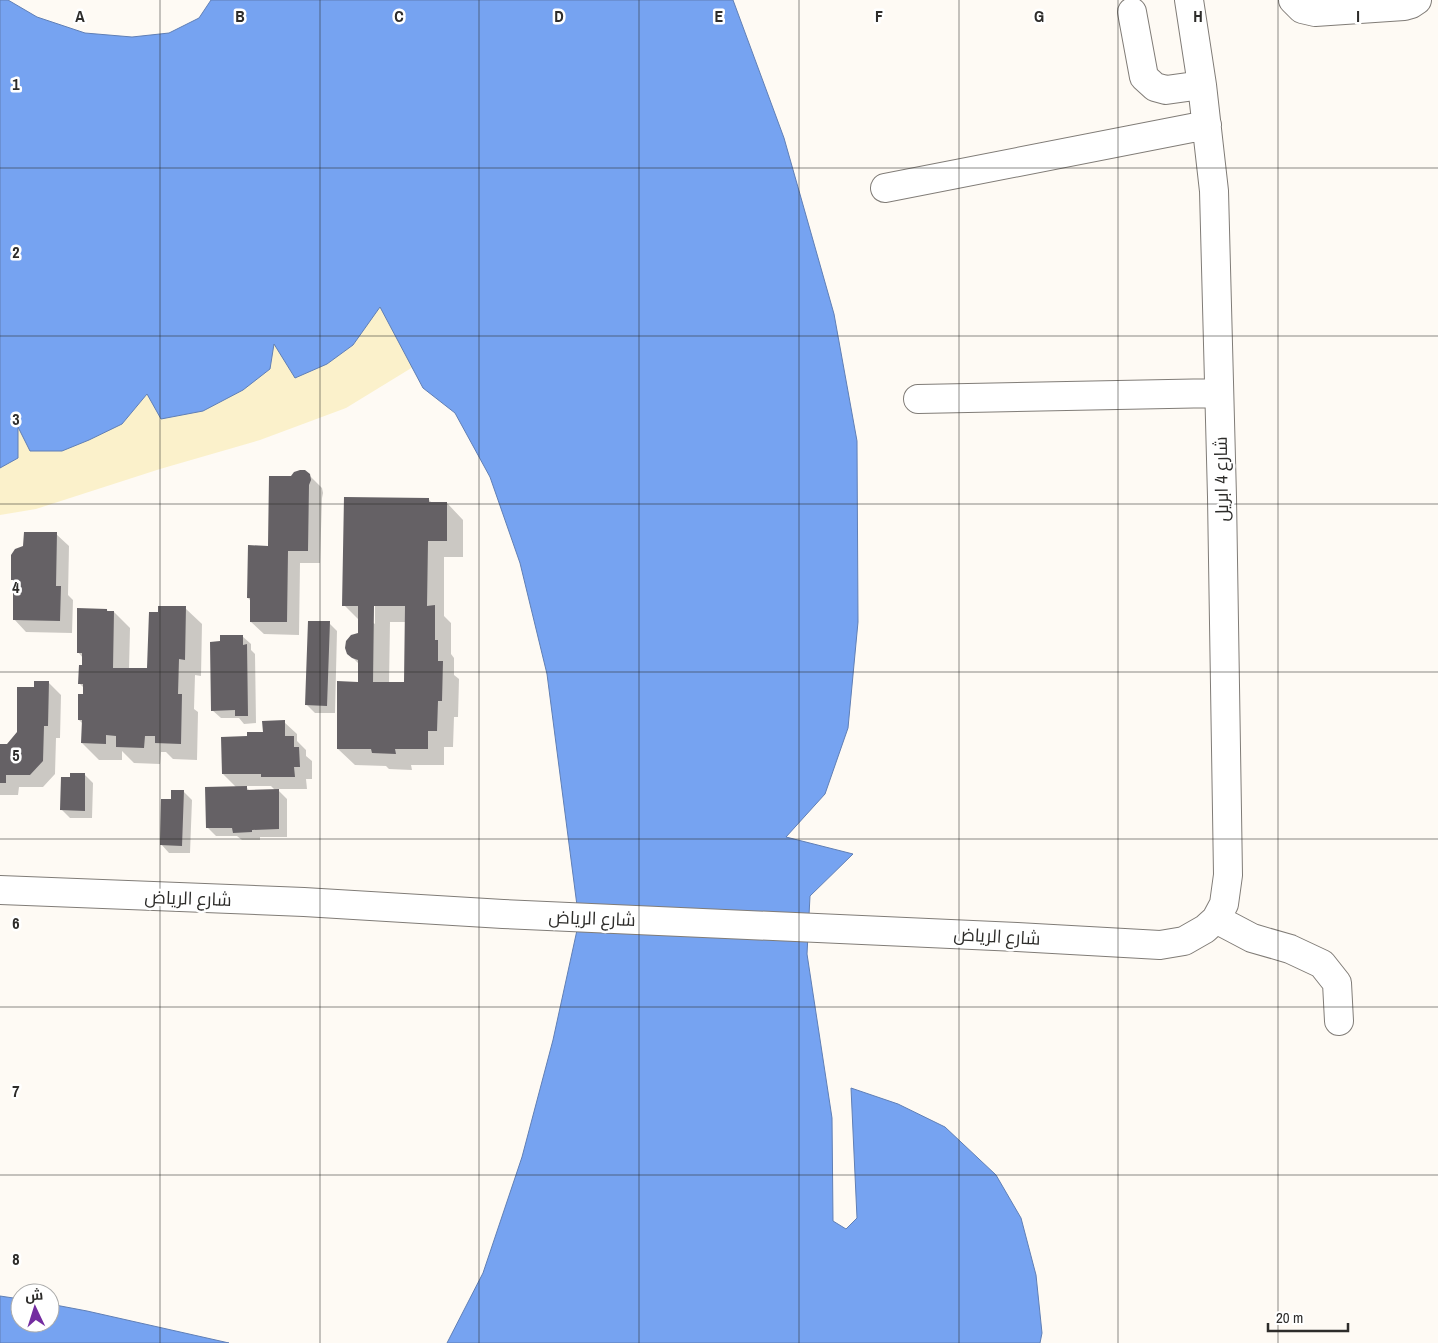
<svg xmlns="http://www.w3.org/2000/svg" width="1438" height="1343" viewBox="0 0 1438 1343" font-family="'Archivo Narrow',Cairo,sans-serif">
	<rect width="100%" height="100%" fill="#fefaf4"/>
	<path fill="#fbf1cb" d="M380 306 413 367 346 408 260 440 160 469 36 509 0 515V468L18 457V426L122 424 148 393 274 343 295 377 327 364 353 345Z"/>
	<path fill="#76a3f1" stroke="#607fb5" d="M0 0H8L37 17 85 33 132 37 169 33 199 18 211 0H733L784 138 834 314 857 441 858 622 848 728 825 794 786 837 853 854 810 896 807 954 832 1118 833 1221 846 1229 857 1218 851 1088 898 1104 945 1127 996 1175 1021 1218 1036 1275 1042 1333 1040 1343H447L483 1273 522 1157 553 1040 579 921 547 674 520 563 490 477 455 413 423 388 380 307 353 345 327 364 295 378 274 344 270 369 243 390 203 411 161 419 147 394 122 424 89 440 62 451H30L18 427V458L0 468Z
		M0 1296 20 1299V1323H50V1304L87 1311 229 1343H0Z"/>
	<path fill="#0003" fill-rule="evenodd" d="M309 475 322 488 323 493 322 498 320 563H300L299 635 264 634 251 622V601L248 598 269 547 292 477Z
		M428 499 432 503H447L463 520V557H444V616L451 623V654L454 658V675L459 679 458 717H454L453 747H444V765H411L412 770 389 769 386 766 355 765 338 749 359 683V664L348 653 360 634V621L344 605ZM373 600H375V624L372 622ZM390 622H406L405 683H389Z
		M56 534 69 546 68 595 73 600 72 633 26 632 14 619 15 582 12 579Z
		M185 608 202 624 201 676 195 675 194 709 198 712 197 760 173 759 166 752H161L160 764 134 763 122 751V760H99L82 743 83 724 79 720 84 696V688L80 684 84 667 83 658 78 652 107 610 108 612H114L130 628 129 669 149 670 159 613Z
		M329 623 337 631 335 713H315L307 705Z
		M242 636 251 644V650L255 654 256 723 244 724 239 718H221L212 710Z
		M48 682 61 695 60 738H56L55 774 43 787H19L18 795H0V745H7L18 732 35 688Z
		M284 722 297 734V741L306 750V756L312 761V779H306L307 789H277L287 799V837H260V840H242L237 836H216L208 828 236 787 223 774 248 738 264 733ZM245 786H271L276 791H250Z
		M84 774 93 783 92 818H70L62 810Z
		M183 791 192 800 190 853H169L161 844 172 800Z"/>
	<path fill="#656165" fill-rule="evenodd" d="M300 470H305L310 474 311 480 309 485 308 551H288L287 622H250V598H247L248 545 268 546 269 476H291L294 472Z
		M344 497 429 498V502H447V541H428L427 606 435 605V640H438V661H443L442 701H438L437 731H428V749H395L396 754 372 753 371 749H337V681L358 682V660L352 658 347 654 345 648 346 641 351 635 358 633V606H342ZM374 606H405L404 682H373Z
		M24 532H57L56 586H61L60 621 13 620V580H11V555L15 549 23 546Z
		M158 606H186L185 660 179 659 178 694H182L181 744 155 743V736H145L144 748 116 747V736L106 735V744L81 743 82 720H78V694H83V684H78L79 665H82V653H77V608L107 609V611H114L113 668H147L149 612H158Z
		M308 621H330L327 706 305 705Z
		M220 635H243V645L247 644 248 716H235V710L211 711 210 642 220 641Z
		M34 681H49L48 726H44L43 761 30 775H6V783H0V744H7L17 732V687H34Z
		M285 720V736H294V747H299L300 767H294L295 777H261V774H222L221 737 247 736V732H263L262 721Z
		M70 773H85V811L60 810 61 777H70Z
		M247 786V790L279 789V829L252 830V832L233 833 232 828H206L205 787Z
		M171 790H184L182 846 160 845 161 799H171Z"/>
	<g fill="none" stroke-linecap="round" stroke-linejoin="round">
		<defs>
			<path id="minor" d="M1293 0 1302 9 1315 12 1404 6 1411 4 1417 0
				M1132 12 1144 77 1155 87 1166 90 1202 85
				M885 188 1207 125
				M918 399 1219 393
				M0 890 304 902 503 914 1017 937 1160 945 1184 941 1205 929 1216 919 1224 904 1228 875 1222 497 1214 191 1202 85 1189 0
				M1216 919 1252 938 1290 949 1322 964 1337 983 1339 1021"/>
		</defs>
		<use href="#minor" stroke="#807c77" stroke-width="30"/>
		<use href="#minor" stroke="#fff" stroke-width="28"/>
	</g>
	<path fill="none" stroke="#2d2c2a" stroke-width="1" stroke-opacity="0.55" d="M160 0V1343M320 0V1343M479 0V1343M639 0V1343M799 0V1343M959 0V1343M1118 0V1343M1278 0V1343M0 168H1438M0 336H1438M0 504H1438M0 672H1438M0 839H1438M0 1007H1438M0 1175H1438"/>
	<g text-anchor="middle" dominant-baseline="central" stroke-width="5" stroke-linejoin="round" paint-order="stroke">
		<g font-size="18" fill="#2d2c2a" stroke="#fff">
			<text transform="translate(1221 479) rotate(-91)">شارع 4 ابريل</text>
			<text transform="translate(188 898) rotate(2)">شارع الرياض</text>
			<text transform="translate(592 918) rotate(2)">شارع الرياض</text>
			<text transform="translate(997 936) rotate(3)">شارع الرياض</text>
		</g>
	</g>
	<g font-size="16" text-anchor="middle" font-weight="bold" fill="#2d2c2a" stroke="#fff" stroke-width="5" stroke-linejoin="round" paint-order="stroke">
		<text x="80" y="22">A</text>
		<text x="240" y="22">B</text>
		<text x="399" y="22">C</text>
		<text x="559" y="22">D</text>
		<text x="719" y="22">E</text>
		<text x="879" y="22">F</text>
		<text x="1039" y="22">G</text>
		<text x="1198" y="22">H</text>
		<text x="1358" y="22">I</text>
		<text x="16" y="90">1</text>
		<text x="16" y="258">2</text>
		<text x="16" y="425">3</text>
		<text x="16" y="593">4</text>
		<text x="16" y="761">5</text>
		<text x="16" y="929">6</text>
		<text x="16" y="1097">7</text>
		<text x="16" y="1265">8</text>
	</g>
	<g transform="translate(35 1308) rotate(356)"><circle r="24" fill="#ffffff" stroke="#ababaa"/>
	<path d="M0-4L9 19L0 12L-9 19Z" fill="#732ca0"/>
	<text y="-8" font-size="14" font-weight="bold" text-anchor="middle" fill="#2d2c2a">ش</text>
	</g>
	<path d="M1268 1323v8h80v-8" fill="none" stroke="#2d2c2a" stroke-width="2.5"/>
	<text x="1276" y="1323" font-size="15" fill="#2d2c2a" stroke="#ffffff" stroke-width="4" paint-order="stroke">20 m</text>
</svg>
